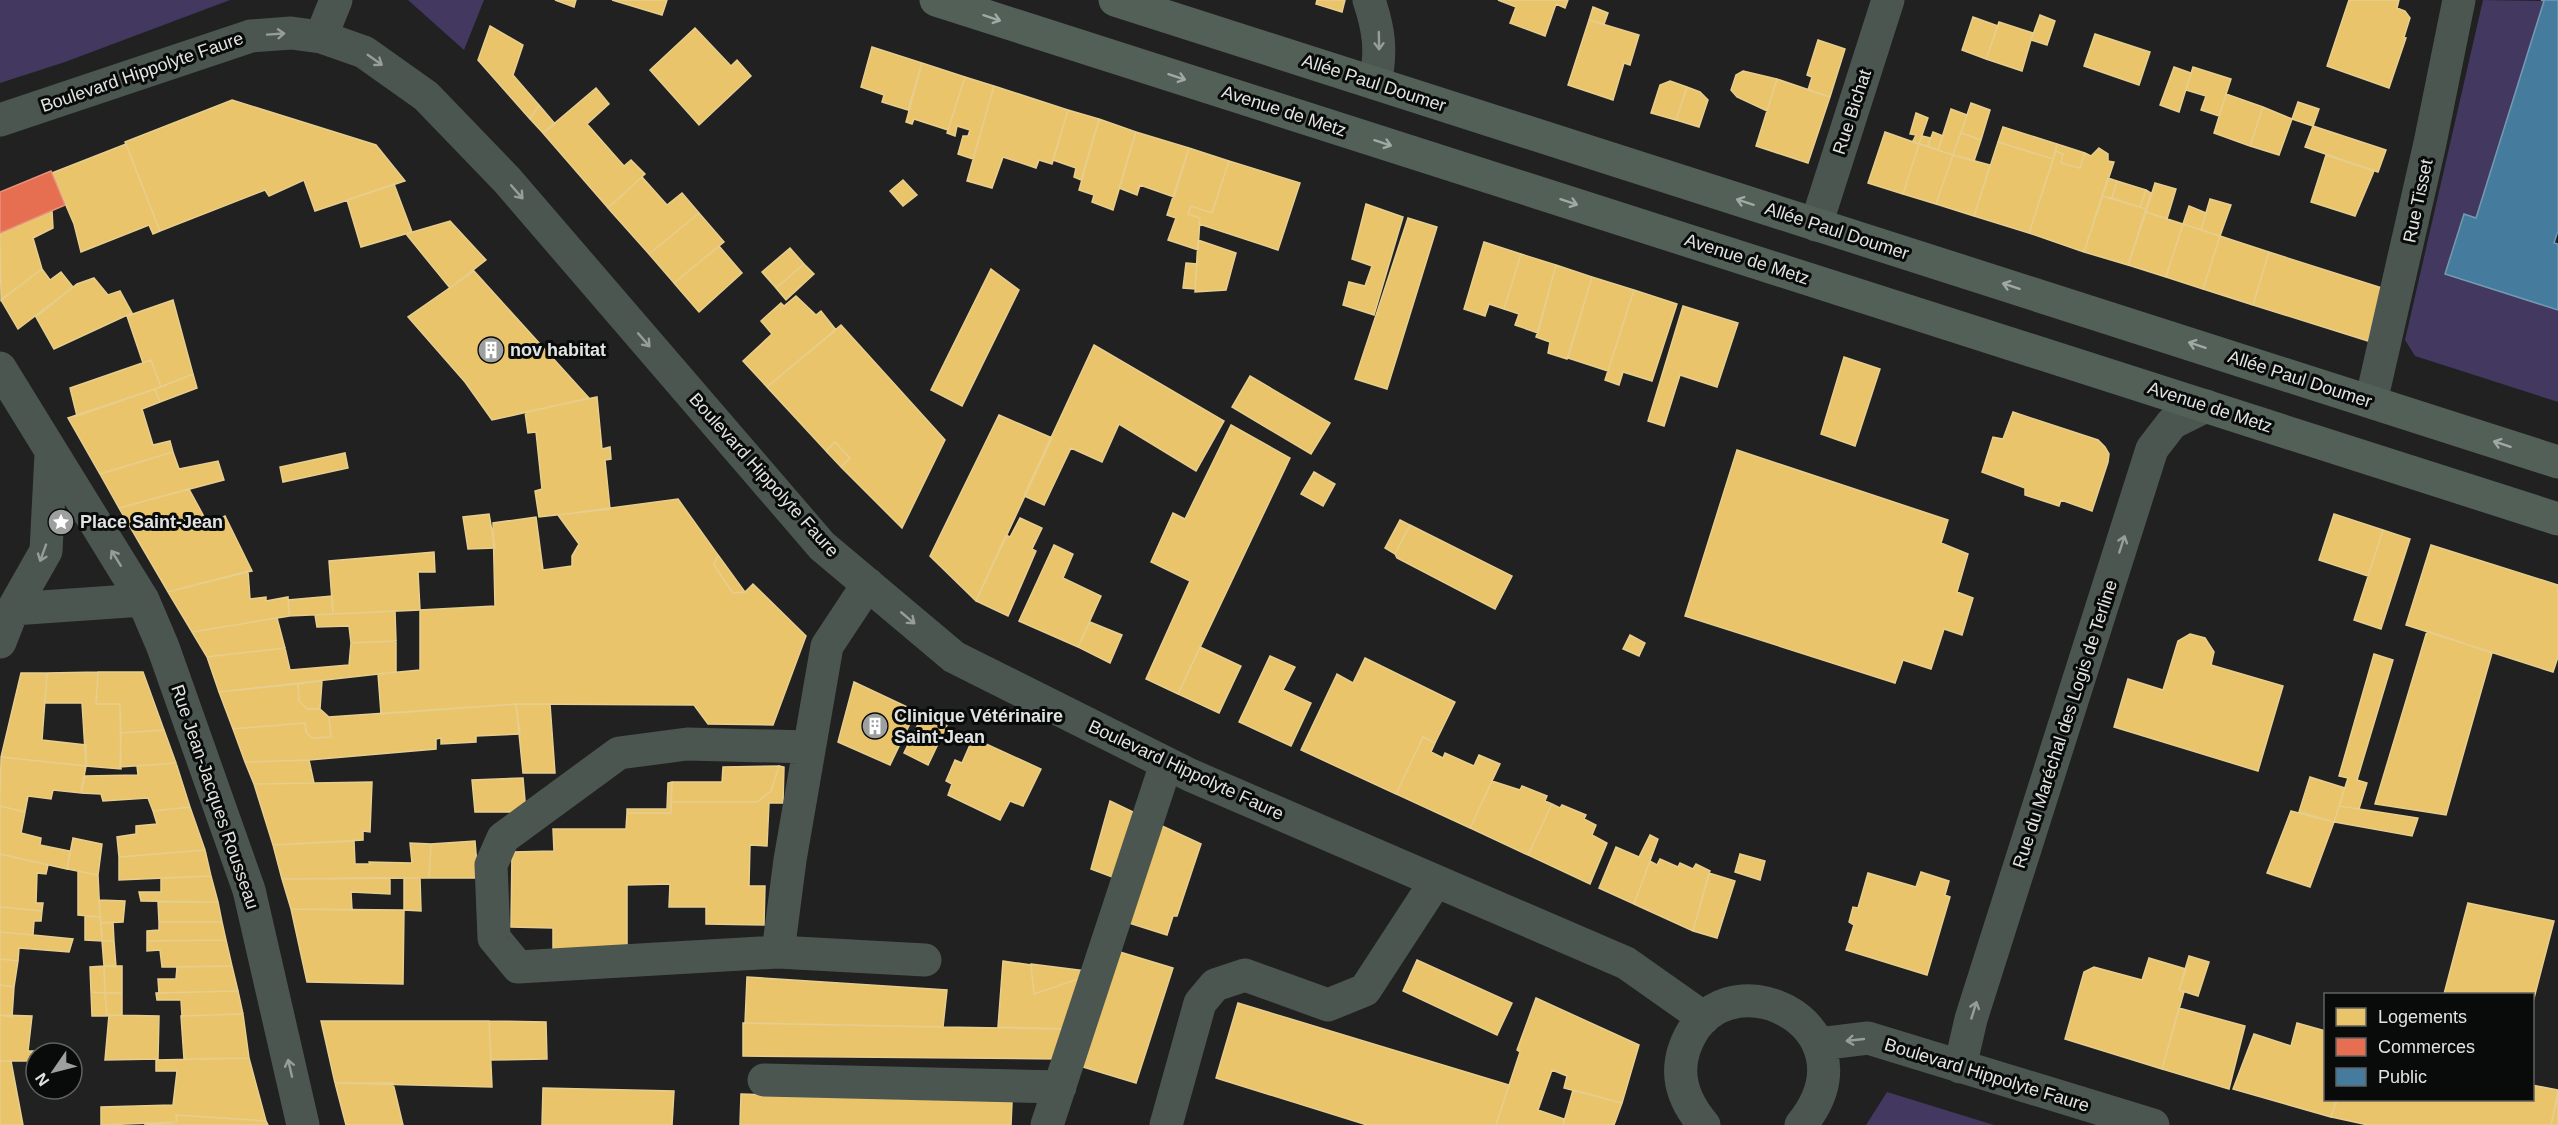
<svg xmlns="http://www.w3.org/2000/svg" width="2558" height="1125" viewBox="0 0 2558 1125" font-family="Helvetica,sans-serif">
	<rect width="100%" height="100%" fill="#202120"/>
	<path fill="#43385f" d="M0 0H230L65 62 0 83Z
		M408 0H484L464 50Z
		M2483 0 2544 1 2476 218 2464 215 2445 274 2558 310V402L2415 356 2405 340Z
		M1887 1092 1994 1125H1866Z"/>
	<path fill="#e9c46a" stroke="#e7ce8e" stroke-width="1.5" d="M555 0H576L574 7Z
		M612 0H667L662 15Z
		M1317 0H1345L1342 12 1316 4Z
		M1498 0H1568L1565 8 1556 4 1545 36 1510 23 1516 7Z
		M2349 0H2399L2397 8 2405 11 2410 18 2404 37 2406 38 2389 88 2327 66Z
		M1593 7 1608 13 1604 24 1589 20Z
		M2040 15 2055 21 2047 45 2031 40Z
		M1973 17 1998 26 1986 59 1962 50Z
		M1589 20 1639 35 1630 65 1624 63 1613 100 1568 85Z
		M1999 22 2033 33 2022 71 1986 59Z
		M490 26 523 45 513 75 539 105 530 119 478 60Z
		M695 28 731 66 737 60 751 76 699 125 650 70Z
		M2095 34 2150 52 2139 85 2084 66Z
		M1818 40 1845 49 1830 97 1808 90 1812 77 1807 75Z
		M872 47 922 63 908 110 882 102 884 95 861 87Z
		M922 63 965 77 948 130 914 119 912 124 906 122Z
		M2174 67 2191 73 2179 112 2160 105Z
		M2193 67 2231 79 2219 116 2201 110 2206 96 2186 90Z
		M1743 71 1777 79 1767 111 1737 97 1731 90 1736 75Z
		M965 77 994 86 973 159 958 154 963 136H968L970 130 957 126 955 136 947 133Z
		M1777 79 1830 97 1808 163 1756 146Z
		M1670 81 1687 87 1676 120 1651 113 1660 85Z
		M994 86 1068 110 1052 164 1039 160 1036 168 1003 157 992 188 967 181Z
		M1687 87 1700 92 1708 100 1699 127 1676 120Z
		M596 88 609 104 587 124 624 166 631 160 645 174 608 208 543 133Z
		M2226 94 2263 107 2250 146 2214 133Z
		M232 100 376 145 405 181 315 211 304 180 269 196 265 190 160 231 125 142Z
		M2298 102 2319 109 2313 126 2292 119Z
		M1971 103 1990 110 1981 140 1961 133Z
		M539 105 555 124 543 133 530 119Z
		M2263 107 2292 119 2279 155 2250 146Z
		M1951 109 1967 115 1953 155 1938 150Z
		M1068 110 1099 119 1081 180 1074 177 1076 168 1053 160Z
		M1916 113 1928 118 1919 144 1913 141 1916 135 1910 134Z
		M1099 119 1136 132 1113 210 1092 202 1094 195 1079 190Z
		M2313 126 2386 150 2378 172 2305 147Z
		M2003 127 2057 144 2053 159 1998 142Z
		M1136 132 1189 148 1174 197 1140 185 1137 195 1119 188Z
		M1885 132 1919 144 1903 194 1868 183Z
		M1933 132 1943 136 1938 150 1928 146Z
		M1961 133 1981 140 1974 161 1953 155Z
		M1922 136 1931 138 1928 146 1919 144Z
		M1998 142 2053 159 2029 233 1974 216Z
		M126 144 160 231 153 234 149 225 81 252 74 224 52 173Z
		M1919 144 1953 155 1936 204 1903 194Z
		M2057 144 2085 153 2080 168 2061 163 2063 154 2056 151Z
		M1189 148 1229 161 1212 213 1191 206 1188 214 1200 218 1198 250 1168 240 1176 218 1167 215Z
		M2099 148 2108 154V161L2114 162 2084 252 2029 233 2056 151 2063 154 2061 163 2080 168 2085 153 2091 156Z
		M1953 155 1990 165 1974 216 1936 204Z
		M2326 155 2374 171 2355 216 2311 202Z
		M1229 161 1300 183 1278 250 1199 224 1200 218 1188 214 1191 206 1212 213Z
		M642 177 667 205 682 193 699 213 649 254 608 208Z
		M2108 178 2117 181 2112 198 2102 196Z
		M903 180 917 195 903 206 890 191Z
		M2117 181 2146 190 2140 207 2112 198Z
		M2155 183 2176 189 2167 219 2146 212Z
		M394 184 412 232 361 247 347 200Z
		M2146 190 2151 193 2146 209 2140 207Z
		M2102 196 2146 209 2128 265 2084 252Z
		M2210 199 2231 205 2220 236 2201 230Z
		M1366 204 1403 217 1374 315 1343 305 1349 282 1365 286 1372 266 1352 259Z
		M2189 206 2206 213 2201 230 2183 224Z
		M52 211 53 228 33 238 42 269 1 300 0 233Z
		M2146 212 2183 224 2166 277 2128 265Z
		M699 213 724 242 674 283 649 254Z
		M1408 218 1437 227 1387 389 1355 379Z
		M450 221 486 260 450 288 406 234Z
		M2183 224 2220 236 2203 289 2166 277Z
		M2220 236 2269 252 2253 305 2203 289Z
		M1198 240 1236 253 1226 290 1195 292Z
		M1484 242 1521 254 1504 309 1489 304 1485 316 1464 309Z
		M719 246 742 273 699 312 674 283Z
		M790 248 804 264 776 288 762 272Z
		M2269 252 2382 288 2368 341 2253 305Z
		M1521 254 1556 265 1538 333 1515 325 1519 314 1504 309Z
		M1186 263 1197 264 1195 289 1183 288Z
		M804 264 814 274 786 300 776 288Z
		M1556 265 1592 277 1567 359 1548 353 1550 342 1536 337Z
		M42 269 50 280 61 272 73 287 18 329 1 300Z
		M991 269 1019 290 962 406 931 390Z
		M474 271 589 398 492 420 465 382 408 317Z
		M1592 277 1634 290 1608 371 1568 358Z
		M94 278 108 295 120 291 132 313 54 349 36 317 77 284Z
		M1634 290 1677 304 1652 381 1623 372 1619 385 1605 380Z
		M796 296 816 315 821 311 836 330 767 387 743 361 772 334 761 321 781 303 784 306Z
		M173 300 193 374 161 387 151 360 143 363 127 316Z
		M1683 306 1738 323 1717 387 1680 375 1664 426 1648 421Z
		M841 325 945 440 902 528 841 467 850 458 835 442 826 451 767 387Z
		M1094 345 1224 421 1196 471 1119 424 1102 462 1071 448 1044 505 1024 496Z
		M1844 357 1880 369 1855 446 1821 434Z
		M151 360 161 387 77 416 70 388Z
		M193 374 197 388 160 402 155 389Z
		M1250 376 1330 423 1311 454 1232 407Z
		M155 389 160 402 142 409 153 445 170 441 173 452 100 474 68 418Z
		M597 397 602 449 610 447 611 459 605 460 610 509 539 517 535 491 542 489 536 432 528 433 525 412Z
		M2013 412 2098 440 2105 447 2109 454 2108 462 2092 511 2061 500 2059 506 2025 495V488L1982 472 1993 437 2003 439Z
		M999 415 1052 438 976 601 930 556Z
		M1231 425 1290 458 1178 694 1146 679 1190 581 1151 562 1173 513 1185 519Z
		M835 442 850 458 841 467 826 451Z
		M1737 450 1948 520 1941 543 1968 554 1957 592 1973 598 1962 635 1944 629 1931 669 1903 660 1895 683 1685 616Z
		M173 452 179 469 218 461 224 480 119 508 100 474Z
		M345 453 348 468 283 482 280 467Z
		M1314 472 1335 484 1323 506 1301 494Z
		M189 489 208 524 225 516 252 571 168 592 119 508Z
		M678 499 718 555 714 565 733 593 745 592 753 584 806 636 773 725 708 724 694 705 516 704 381 714 378 674 420 670V610L495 606 493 523 536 517 543 570 572 566V556L579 544 558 515Z
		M489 514 495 548 468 549 463 517Z
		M2334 514 2383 530 2368 576 2319 560Z
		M1020 518 1042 528 1032 549 1036 551 1008 616 976 601 1006 535 1010 537Z
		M1400 520 1410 525 1395 554 1385 548Z
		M1410 525 1512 576 1495 609 1397 558 1395 554Z
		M2383 530 2410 539 2381 629 2354 620Z
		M1054 545 1073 554 1063 578 1101 596 1078 647 1019 621Z
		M2431 545 2558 585V657L2553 672 2406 625Z
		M434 552 435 572H418L420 610 333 614 329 561Z
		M718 555 745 592 733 593 714 565Z
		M248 571 250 599 266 597V601L288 597 289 616 192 632 168 592Z
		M332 596 333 614 289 616 288 600Z
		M395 611 396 641 351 643 349 626 317 627 315 615Z
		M277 618 285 648 207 657 192 632Z
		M1090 622 1122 635 1110 663 1078 647Z
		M2427 631 2492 653 2446 815 2375 804Z
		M2190 634 2205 638 2214 652 2211 665 2283 686 2258 771 2114 727 2128 679 2163 690 2178 641Z
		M1630 635 1645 643 1639 656 1623 649Z
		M396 641V672L219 692 207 657 285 648 290 670 349 665 351 643Z
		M1200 647 1241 666 1219 713 1178 694Z
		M2374 654 2393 660 2357 780 2367 783 2359 809 2339 806 2348 778 2339 776Z
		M1270 656 1295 667 1283 690 1311 703 1291 746 1239 722Z
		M1365 658 1455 702 1435 743 1423 737 1396 794 1301 750 1337 674 1353 683Z
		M98 672 96 704H120L121 769 86 766 82 703H45L47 673Z
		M98 672H143L164 730 121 733 120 704H96Z
		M21 673H47L42 740 86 745V766L1 757Z
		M322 681 320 709H307L299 701 298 684Z
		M854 682 916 711 890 765 838 742Z
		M298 684 299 701 307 709H320L329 717 331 737 312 738 306 732 305 723 233 729 219 692Z
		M516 704 520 734 476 736V742L441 744V738L436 739V749L309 760 245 762 233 729 305 723 306 732 312 738 331 737 329 717Z
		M516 704H550L555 773H523Z
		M923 714 947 725 928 765 904 753Z
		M164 730 176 763 120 767 121 733Z
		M1423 737 1435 743 1431 752 1443 758 1445 753 1474 766 1479 755 1500 764 1470 828 1396 794Z
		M973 738 1041 769 1023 806 1010 801 1000 820 948 795 952 784 946 781 955 760 962 763Z
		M1 757 86 766 81 793 53 790 51 799 28 796 25 812 0 806Z
		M309 760 314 783 254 784 245 762Z
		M176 763 190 807 153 811 148 798 103 801 101 794 81 793 85 776 138 775 137 766Z
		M779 766 784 767 783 803H769L767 846 750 845 749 886H765L764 925 706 924V907H669L670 884 627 885V951H553V928L511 927 512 852 554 851 553 829H626L627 813H671V802H757L771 791Z
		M779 766 771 791 757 802H671L672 782H722L723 767Z
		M2310 777 2345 788 2334 822 2299 812Z
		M523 778 526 812H475L472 780Z
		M1492 781 1520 790 1522 786 1547 796 1545 801 1552 804 1528 855 1470 828Z
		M372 782 370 832 363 831V840L273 845 254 784Z
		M672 782 671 813H627V809H667L668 783Z
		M1110 801 1135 813 1115 878 1091 869Z
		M1552 804 1560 808 1562 805 1586 815 1584 819 1596 825 1592 835 1607 843 1590 884 1528 855Z
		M0 806 25 812 21 833 41 838 40 845 70 851 67 869 0 854Z
		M2339 806 2359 809 2418 818 2412 836 2334 822Z
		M190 807 205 850 119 857 117 837 136 834V826L157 824 153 811Z
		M2291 811 2334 822 2310 887 2267 873Z
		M1160 825 1201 844 1177 916H1173L1167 935 1129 923Z
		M1650 835 1658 839 1634 904 1599 888 1616 847 1639 857Z
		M73 838 102 844 98 875 67 869Z
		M354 841 355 864H370L369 862 412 863 410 843 431 844 429 878 282 879 273 845Z
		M475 841 478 878H429L431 844Z
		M205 850 211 876 119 880V857Z
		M0 854 48 865 46 874 37 873 36 903H43L42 911 0 907Z
		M1740 854 1765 861 1760 880 1735 872Z
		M1660 859 1678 867 1680 863 1693 869 1696 864 1710 871 1693 931 1634 904 1650 861 1657 865Z
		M78 871 98 875 100 917 78 915Z
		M1921 872 1949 881 1945 895 1950 897 1927 975 1846 950 1854 925 1849 922 1853 907 1858 908 1868 873 1916 887Z
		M1709 873 1735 881 1717 938 1693 931Z
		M211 876 218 902 141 901 139 892H161V878Z
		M390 878V894L351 892 352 910 291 909 282 879Z
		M404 878H420L421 911 404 910Z
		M99 900 125 901 123 922 101 923Z
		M158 902H218L222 922H159Z
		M2468 903 2554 921 2532 1006V994H2444Z
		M0 907 42 911 41 921H34L33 935 0 932Z
		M291 909 404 910 403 984 307 982Z
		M85 916 100 917 102 941 85 940Z
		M113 922 114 941H102L101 923Z
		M159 922H222L226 940 147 941V931L159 930Z
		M0 932 33 935 73 939 69 952 19 948 18 961 0 959Z
		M226 940 232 966 162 967 160 950 147 951V941Z
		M102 941H114L116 967 104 966Z
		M1120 952 1173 968 1136 1083 1083 1067Z
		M2189 956 2209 962 2198 996 2179 990Z
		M2149 958 2186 969 2179 990 2184 992 2162 1069 2065 1039 2084 972 2094 967 2142 980Z
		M0 959 18 961 14 987 0 985Z
		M1417 960 1512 1003 1497 1035 1403 991Z
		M1003 961 1031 965 1034 994 1084 977 1068 1029 998 1027Z
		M1031 964 1086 971 1084 977 1034 994Z
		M104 966 105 993 91 992 90 967Z
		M104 966H122V993H105Z
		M232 966 238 991 159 993 158 979H176L177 967Z
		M747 977 947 990 943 1027 745 1023Z
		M0 985 14 987 12 1017 0 1015Z
		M238 991 243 1014 182 1016 181 1000H157L156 993Z
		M91 992 105 993 107 1016H92Z
		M105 993H122V1015L107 1016Z
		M1536 998 1639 1045 1622 1103 1564 1088 1567 1076 1552 1070 1538 1110 1564 1119 1563 1125H1496L1520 1052 1517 1050Z
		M1238 1003 1509 1085 1496 1125H1367L1216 1078Z
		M2179 1008 2245 1026 2229 1089 2162 1069Z
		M243 1014 249 1058 184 1059 181 1016Z
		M0 1015 32 1016 28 1051H38L36 1061H0Z
		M109 1015 159 1016 158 1059 105 1060Z
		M321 1021H489L492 1087 335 1083Z
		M489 1021 546 1022 547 1059 491 1060Z
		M743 1023 943 1027 1068 1029 1059 1059 743 1056Z
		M2297 1023 2326 1031V1100H2337L2331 1117 2233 1089 2254 1034 2291 1046Z
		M249 1058 266 1121 176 1115 177 1122 101 1125V1107L173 1105 177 1071H156V1060Z
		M0 1061H11L23 1125H0Z
		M335 1083H393L403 1125H346Z
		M2532 1085 2558 1090 2551 1125H2368L2331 1117 2337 1100H2532Z
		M543 1088 674 1091 672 1125H542Z
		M1573 1090 1622 1103 1614 1125H1563Z
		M2558 1093V1125H2551L2557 1100Z
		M741 1094 1012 1102 1011 1125H740Z
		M176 1115 266 1121 268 1125H144L177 1122Z"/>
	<path fill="#e76f51" stroke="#e6927d" stroke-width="1.5" d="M51 171 65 205 0 233V192Z"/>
	<path fill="#457b9d" stroke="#749ab2" stroke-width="1.5" d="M2541 0H2558V231L2554 243 2558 244V310L2445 274 2464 214 2476 218 2544 1Z"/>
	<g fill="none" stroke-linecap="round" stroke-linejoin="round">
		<path stroke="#4b5650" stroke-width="33" d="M1369 0C1379 30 1382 51 1375 83
			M321 37 364 52 426 96 507 180 822 546 954 657 1190 775 1626 963 1704 1018
			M0 120 251 36 291 33 321 37 336 0
			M1816 225 1888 0
			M0 368 143 600 163 647 249 890 303 1125
			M2371 402 2430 143 2459 0
			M13 609 143 600
			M0 642 13 609 46 551 51 454
			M809 747 687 744 619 753 503 838 491 865 494 938 518 967 778 952 790 860 827 646 868 584
			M778 952 925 960
			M1819 1044 1868 1038 2153 1125
			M1960 1067 1971 1019 2152 449 2172 423 2206 406
			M764 1080 1060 1087
			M1047 1125 1166 764
			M1166 1125 1200 1003 1215 985 1245 975 1328 1005 1365 990 1436 881
			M1704 1125C1685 1103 1675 1078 1684 1050 1718 946 1883 1024 1801 1125"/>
		<path stroke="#526057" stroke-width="33" d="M936 0 2558 519
			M1115 0 2558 462"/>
	</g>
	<defs><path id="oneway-shaft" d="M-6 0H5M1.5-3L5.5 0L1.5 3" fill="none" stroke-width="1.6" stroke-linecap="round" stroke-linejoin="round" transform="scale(1.5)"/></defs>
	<g stroke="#a1a9a4">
		<use href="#oneway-shaft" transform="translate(992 18) rotate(18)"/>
		<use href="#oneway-shaft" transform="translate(1177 77) rotate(18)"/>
		<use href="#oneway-shaft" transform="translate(1383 143) rotate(18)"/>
		<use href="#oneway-shaft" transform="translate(1569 202) rotate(18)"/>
		<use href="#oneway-shaft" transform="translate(1745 202) rotate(-162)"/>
		<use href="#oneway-shaft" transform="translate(2011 286) rotate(-162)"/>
		<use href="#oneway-shaft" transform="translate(2197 345) rotate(-162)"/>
		<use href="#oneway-shaft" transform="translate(2502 444) rotate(-162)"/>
	</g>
	<g stroke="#969d9a">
		<use href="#oneway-shaft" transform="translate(276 34) rotate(-4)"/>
		<use href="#oneway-shaft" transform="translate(1379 41) rotate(89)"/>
		<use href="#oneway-shaft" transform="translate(375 60) rotate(35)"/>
		<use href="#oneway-shaft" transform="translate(517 192) rotate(49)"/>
		<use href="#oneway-shaft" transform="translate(644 340) rotate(49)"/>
		<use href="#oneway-shaft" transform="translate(2122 544) rotate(-72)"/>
		<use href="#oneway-shaft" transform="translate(43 553) rotate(110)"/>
		<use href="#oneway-shaft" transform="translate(116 558) rotate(-122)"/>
		<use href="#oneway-shaft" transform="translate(908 618) rotate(40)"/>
		<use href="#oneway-shaft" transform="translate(1974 1010) rotate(-73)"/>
		<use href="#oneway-shaft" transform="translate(1855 1040) rotate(174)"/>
		<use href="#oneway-shaft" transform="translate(290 1068) rotate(-103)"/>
	</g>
	<defs>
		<symbol id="building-disc" viewBox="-11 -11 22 22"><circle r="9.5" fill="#9ea09f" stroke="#090b0a"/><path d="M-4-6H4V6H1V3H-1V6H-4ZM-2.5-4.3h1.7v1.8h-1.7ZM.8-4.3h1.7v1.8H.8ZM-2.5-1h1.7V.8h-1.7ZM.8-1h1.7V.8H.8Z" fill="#fff"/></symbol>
		<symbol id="sight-disc" viewBox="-11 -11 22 22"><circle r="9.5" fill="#9ea09f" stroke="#090b0a"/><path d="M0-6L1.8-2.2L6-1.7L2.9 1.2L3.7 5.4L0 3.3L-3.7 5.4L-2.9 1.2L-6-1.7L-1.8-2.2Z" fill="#fff"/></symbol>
	</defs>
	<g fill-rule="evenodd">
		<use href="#building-disc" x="476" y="335" width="30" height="30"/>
		<use href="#sight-disc" x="46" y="507" width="30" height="30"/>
		<use href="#building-disc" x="860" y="711" width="30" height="30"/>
	</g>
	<g text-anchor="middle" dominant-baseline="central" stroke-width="6" stroke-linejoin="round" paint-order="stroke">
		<g font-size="18" fill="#e2e4e3" stroke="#090b0a">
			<text transform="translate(142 72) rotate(-19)">Boulevard Hippolyte Faure</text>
			<text transform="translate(1374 83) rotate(18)">Allée Paul Doumer</text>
			<text transform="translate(1284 111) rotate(18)">Avenue de Metz</text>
			<text transform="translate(1852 112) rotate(-72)">Rue Bichat</text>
			<text transform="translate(2418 201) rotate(-78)">Rue Tisset</text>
			<text transform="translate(1837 231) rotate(18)">Allée Paul Doumer</text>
			<text transform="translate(1747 259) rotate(18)">Avenue de Metz</text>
			<text transform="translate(2300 379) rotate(18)">Allée Paul Doumer</text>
			<text transform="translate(2210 407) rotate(18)">Avenue de Metz</text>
			<text transform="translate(764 475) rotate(48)">Boulevard Hippolyte Faure</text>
			<text transform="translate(2065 724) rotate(-72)">Rue du Maréchal des Logis de Terline</text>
			<text transform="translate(1186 770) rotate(25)">Boulevard Hippolyte Faure</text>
			<text transform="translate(215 797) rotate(71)">Rue Jean-Jacques Rousseau</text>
			<text transform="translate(1987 1075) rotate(17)">Boulevard Hippolyte Faure</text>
		</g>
		<g font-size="18" font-weight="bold" fill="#e2e4e3" stroke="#090b0a" text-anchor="start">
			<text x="510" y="350">nov habitat</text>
			<text x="80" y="522">Place Saint-Jean</text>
			<text x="894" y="716">Clinique Vétérinaire<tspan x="894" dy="21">Saint-Jean</tspan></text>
		</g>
	</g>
	<rect x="2324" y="993" width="210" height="108" fill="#090b0a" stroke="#606261" stroke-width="1.5"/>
	<rect x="2336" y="1008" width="30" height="18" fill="#e9c46a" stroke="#606261" stroke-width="1.5"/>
	<text x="2378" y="1023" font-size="18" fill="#e2e4e3">Logements</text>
	<rect x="2336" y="1038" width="30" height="18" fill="#e76f51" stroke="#606261" stroke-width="1.5"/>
	<text x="2378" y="1053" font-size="18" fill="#e2e4e3">Commerces</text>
	<rect x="2336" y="1068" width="30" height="18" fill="#457b9d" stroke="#606261" stroke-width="1.5"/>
	<text x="2378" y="1083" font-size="18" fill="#e2e4e3">Public</text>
	<g transform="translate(54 1071) rotate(235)"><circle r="28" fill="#090b0a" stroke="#606261" stroke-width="1.5"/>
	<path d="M0-4.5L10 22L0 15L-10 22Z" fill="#9ea09f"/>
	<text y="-9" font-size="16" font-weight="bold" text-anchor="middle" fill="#e2e4e3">N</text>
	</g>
</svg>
